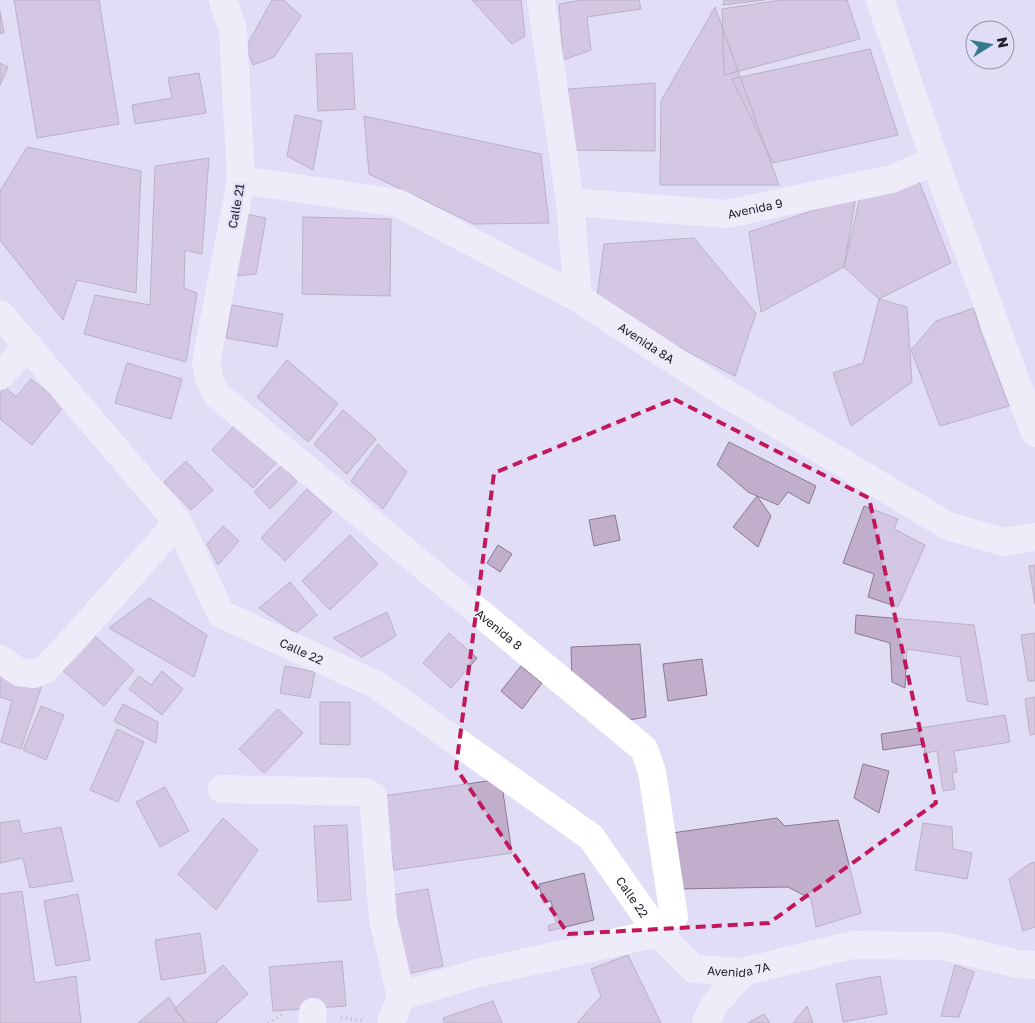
<svg xmlns="http://www.w3.org/2000/svg" width="1035" height="1023" viewBox="0 0 1035 1023" font-family="'Golos Text',sans-serif">
	<rect width="100%" height="100%" fill="#e1ddf6"/>
	<path fill="#c1aecd" stroke="#877b8f" d="M14 0H99L119 124 37 138Z
		M272 0H284L301 16 274 57 253 65 246 47Z
		M472 0H521L525 36 512 44Z
		M582 0H639L641 9 587 17 591 50 563 60 559 4Z
		M724 0H764L723 5Z
		M781 0H847L860 39 724 75 722 9Z
		M715 7 779 185H660L661 101Z
		M0 11 4 33 0 34Z
		M870 49 898 135 773 163 732 79Z
		M352 53 355 109 318 111 316 54Z
		M0 63 8 67 0 85Z
		M199 73 206 113 135 124 132 105 172 98 168 78Z
		M655 83V151L572 150 568 89Z
		M295 115 322 121 313 170 287 156Z
		M364 116 541 154 549 223 474 224 369 174Z
		M27 147 141 171 136 293 77 280 63 320 0 240V191Z
		M209 158 202 254 185 250 184 288 197 293 186 362 84 334 95 295 150 305 155 166Z
		M915 171 951 263 879 299 844 267 860 197Z
		M856 196 844 267 761 312 749 232Z
		M246 214 266 218 256 274 234 276Z
		M303 217 391 219 390 296 302 294Z
		M694 238 756 313 735 376 596 304 604 244Z
		M879 299 907 307 912 382 851 426 833 373 863 363Z
		M232 305 283 314 277 347 226 338Z
		M974 308 980 330 1009 406 940 426 911 350 936 321Z
		M287 360 338 404 308 442 257 397Z
		M127 363 182 379 171 419 115 403Z
		M31 379 64 406 32 445 0 419V393L5 387 16 397Z
		M343 410 376 439 347 474 314 444Z
		M236 424 277 462 253 488 212 450Z
		M729 442 816 486 809 504 788 492 778 505 748 492 717 465Z
		M378 444 407 472 383 509 351 481Z
		M186 461 213 490 191 510 164 482Z
		M282 465 297 482 270 509 254 492Z
		M307 489 332 512 285 561 261 538Z
		M757 496 771 516 758 547 733 527Z
		M864 506 898 519 894 529 925 545 898 607 868 597 874 574 843 563Z
		M615 515 620 540 594 546 589 520Z
		M223 526 239 541 218 565 207 544Z
		M350 535 378 564 330 610 302 581Z
		M498 545 512 554 500 572 487 563Z
		M1035 565V604L1029 566Z
		M290 582 317 615 296 633 259 608Z
		M149 598 207 635 194 677 109 628Z
		M387 612 396 636 362 657 333 638Z
		M856 615 974 625 988 705 967 701 960 657 907 649 905 688 892 682 890 643 855 633Z
		M449 633 477 658 451 688 423 663Z
		M1035 633V681H1028L1021 635Z
		M92 634 134 670 104 706 62 670Z
		M640 644 646 717 619 722 572 684 571 647Z
		M702 659 707 695 668 701 663 664Z
		M285 666 315 672 310 698 280 693Z
		M521 666 542 683 522 709 501 691Z
		M0 671 42 685 21 749 1 742 12 701 0 697Z
		M162 671 183 689 162 715 129 689 139 676 151 685Z
		M1035 697V734L1030 735 1025 699Z
		M320 702H350V745L320 744Z
		M123 704 158 722 156 743 114 721Z
		M41 706 64 715 46 760 23 750Z
		M278 709 303 733 264 773 239 749Z
		M1005 715 1010 742 954 751 957 772 952 773 955 789 943 791 937 751 925 753 924 744 883 750 881 734Z
		M117 729 144 742 118 802 90 790Z
		M863 764 889 771 879 813 854 798Z
		M501 779 512 853 394 870 383 796Z
		M165 787 189 831 160 847 136 802Z
		M223 818 258 850 216 910 178 874Z
		M777 818 785 826 838 820 861 913 816 927 811 899 788 887 679 889 672 833Z
		M19 820 22 834 61 827 73 881 30 888 23 858 0 863V823Z
		M923 823 952 827 953 849 972 853 967 879 915 870Z
		M347 825 351 900 318 902 314 826Z
		M1035 862V927L1023 931 1009 879 1029 864Z
		M584 873 594 920 549 931 548 926 556 923 551 901 543 903 539 884Z
		M428 889 443 966 402 975 386 896Z
		M22 891 35 983 76 976 81 1023H0V894Z
		M78 894 90 960 56 966 44 901Z
		M200 933 206 973 161 980 155 940Z
		M628 955 661 1023H577L601 996 591 969Z
		M342 961 346 1006 273 1011 269 967Z
		M223 965 248 994 216 1023H187L174 1009Z
		M955 965 974 972 959 1017 941 1016Z
		M880 976 887 1014 843 1022 836 984Z
		M169 997 185 1023H138Z
		M493 1001 502 1023H444L443 1018Z
		M807 1006 813 1023H793Z
		M764 1014 770 1023H748Z"/>
	<g fill="none" stroke-linecap="round" stroke-linejoin="round">
		<path stroke="#858294" stroke-width="3" stroke-dasharray="1 4" stroke-linecap="butt" d="M341 1017 364 1021
			M268 1023 285 1013"/>
		<g stroke="#fff" stroke-width="28">
			<path id="s1" d="M223 0 233 30 241 180 206 363 210 381 216 394 644 749 652 772 674 917 658 933"/>
			<path d="M541 0 570 202 578 298"/>
			<path d="M880 0 935 161 1035 433"/>
			<path id="s2" d="M241 180 398 203 578 298 715 387 948 526 1004 542 1035 537"/>
			<path id="s3" d="M570 202 727 214 891 179 935 161"/>
			<path id="s4" d="M0 314 178 522 221 614 377 685 591 837 658 933 694 969 743 972 852 945 944 946 1017 964 1035 965"/>
			<path d="M0 376 28 346"/>
			<path d="M0 659 19 672 34 674 44 670 72 641 178 522"/>
			<path d="M222 789 366 792 373 797 383 919 401 996 391 1023"/>
			<path d="M401 996 478 973 658 933"/>
			<path d="M312 1023 313 1012"/>
			<path d="M706 1023 714 1005 743 972"/>
		</g>
	</g>
	<path d="M0 0H1035V1023H0ZM674 399 869 498 936 803 769 923 568 934 456 768 494 473Z" fill="#e1ddf6" fill-opacity=".55" fill-rule="evenodd"/>
	<path fill="none" stroke="#c2185b" stroke-width="4" stroke-dasharray="10 6" stroke-linejoin="round" d="M674 399 869 498 936 803 769 923 568 934 456 768 494 473Z"/>
	<g text-anchor="middle" dominant-baseline="central" stroke-width="4" stroke-linejoin="round" paint-order="stroke">
		<g font-size="12" fill="#23222b" stroke="#e1ddf6">
			<text transform="translate(236 206) rotate(-80)">Calle 21</text>
			<text stroke="none"><textPath href="#s3" startOffset="186">Avenida 9</textPath></text>
			<text stroke="none"><textPath href="#s2" startOffset="444">Avenida 8A</textPath></text>
			<text stroke="none"><textPath href="#s1" startOffset="769">Avenida 8</textPath></text>
			<text stroke="none"><textPath href="#s4" startOffset="464">Calle 22</textPath></text>
			<text stroke="none"><textPath href="#s4" startOffset="882">Calle 22</textPath></text>
			<text stroke="none"><textPath href="#s4" startOffset="1022">Avenida 7A</textPath></text>
		</g>
	</g>
	<g transform="translate(990 45) rotate(79)"><circle r="24" fill="#e1ddf6" stroke="#9592a5"/>
	<path d="M0-4L9 19L0 12L-9 19Z" fill="#39798d"/>
	<text y="-8" font-size="14" font-weight="bold" text-anchor="middle" fill="#23222b">N</text>
	</g>
</svg>
